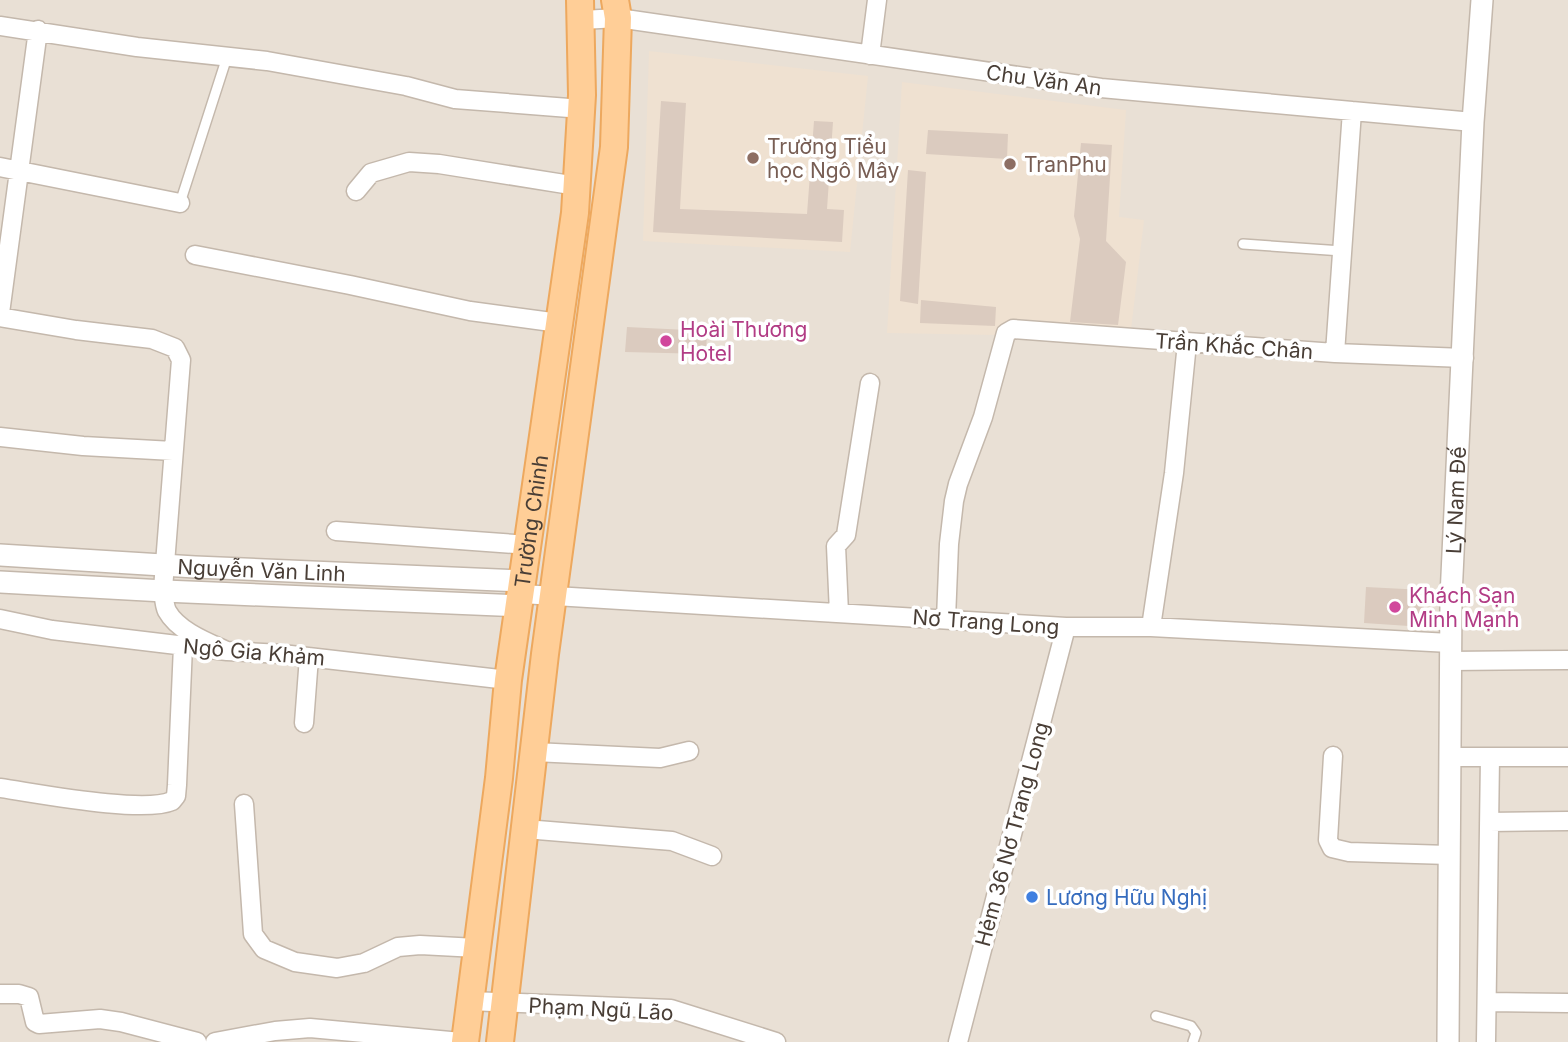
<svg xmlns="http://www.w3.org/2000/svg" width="1568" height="1042" viewBox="0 0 1568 1042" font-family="Inter,sans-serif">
	<rect width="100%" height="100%" fill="#f5efe8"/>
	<path fill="#e9e0d5" d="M0 0H1568V1042H0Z"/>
	<path fill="#efe1d1" d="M649 51 868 76 850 252 643 241Z
		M902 82 1126 110 1119 217 1144 220 1131 330 1007 321 998 335 887 333Z"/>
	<path fill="#dbcbbf" d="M661 101 686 103 680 209 807 214 814 121 833 122 827 209 844 210 842 242 653 232Z
		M928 130 1008 134 1007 159 926 154Z
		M1081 143 1112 145 1106 241 1126 262 1118 325 1070 322 1080 239 1074 216Z
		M908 170 926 172 918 304 900 301Z
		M921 300 996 307 995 326 920 323Z
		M627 327 707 331 706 354 625 352Z
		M1366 587 1424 590V627L1364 623Z"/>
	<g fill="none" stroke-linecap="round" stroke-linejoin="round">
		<defs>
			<path id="service" d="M180 203 227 57
				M1243 244 1342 251
				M1156 1016 1191 1026 1196 1033 1193 1042"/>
			<path id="minor" d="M582 20 618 18 1101 88 1473 122
				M0 26 137 47 267 61 406 86 455 99 582 109
				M870 55 877 0
				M0 167 180 203
				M356 191 371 173 409 162 439 164 577 186
				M195 255 350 285 470 311 559 323
				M0 313 38 30
				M0 317 76 330 152 339 175 348 181 360 163 589C164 596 164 605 167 611 178 631 207 642 227 651
				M1335 353 1352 111
				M0 437 83 446 173 451
				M336 531 529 545
				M522 594 1066 627H1151L1450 643
				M839 613 836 546 846 535 870 383
				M0 619 52 630 227 651 282 654 508 680
				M946 619 949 544 954 501 958 484 983 417 1006 333 1013 329 1335 353 1464 358
				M1151 627 1174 473 1187 343
				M1450 661 1568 660
				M304 723 309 657
				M534 752 660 758 689 751
				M1333 756 1328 840 1332 848 1349 852 1449 855
				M1450 757H1568
				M0 788C36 793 143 814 172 801L176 796 177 785 183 646
				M244 804 253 934 264 949 295 962 337 968 364 963 398 947 420 945 477 948
				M1489 822 1568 821
				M525 829 672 841 712 856
				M0 994H19L29 997 35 1022 39 1024 100 1019 121 1022 197 1042
				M469 1001 671 1009 776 1042
				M1487 1002 1568 1003
				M215 1042 275 1031 310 1028 461 1042
				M958 1042 1066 627
				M1486 1042 1490 757"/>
			<g id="tertiary">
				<path id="s1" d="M0 555 195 567 523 581"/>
				<path d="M0 582 164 591 520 606"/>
				<path id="s2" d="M1448 1042 1451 597 1473 122 1482 0"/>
			</g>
			<g id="primary">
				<path id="s3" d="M465 1042 499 778 508 680 575 213 582 95 580 0"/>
				<path d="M500 1042 545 654 614 147 618 18 615 0"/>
			</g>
		</defs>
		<use href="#service" stroke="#c4b8ac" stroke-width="12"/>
		<use href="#minor" stroke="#c4b8ac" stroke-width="21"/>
		<use href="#tertiary" stroke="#c4b8ac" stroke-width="24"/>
		<use href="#primary" stroke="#eda85e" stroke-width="30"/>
		<use href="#service" stroke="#fff" stroke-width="9"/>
		<use href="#minor" stroke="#fff" stroke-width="18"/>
		<use href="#tertiary" stroke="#fff" stroke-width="21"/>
		<use href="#primary" stroke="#ffce97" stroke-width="26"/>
	</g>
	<g fill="#8d6e63" stroke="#fff" stroke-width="2.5">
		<circle cx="753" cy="158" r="7"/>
		<circle cx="1010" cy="164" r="7"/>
	</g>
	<g fill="#d1479c" stroke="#fff" stroke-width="2.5">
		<circle cx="666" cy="341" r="7"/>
		<circle cx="1395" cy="607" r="7"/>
	</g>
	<circle fill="#3f7fe0" stroke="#fff" stroke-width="2.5" cx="1032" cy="897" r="7"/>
	<g text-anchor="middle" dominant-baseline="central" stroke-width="7" stroke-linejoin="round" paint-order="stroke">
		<g font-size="21" fill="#493e36" stroke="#fff">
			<text transform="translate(1044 80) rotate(8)">Chu Văn An</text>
			<text transform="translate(1234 346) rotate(4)">Trần Khắc Chân</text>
			<text stroke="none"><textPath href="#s2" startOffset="542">Lý Nam Đế</textPath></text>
			<text stroke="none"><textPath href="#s3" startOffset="525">Trường Chinh</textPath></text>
			<text stroke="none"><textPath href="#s1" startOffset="262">Nguyễn Văn Linh</textPath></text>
			<text transform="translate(986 622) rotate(4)">Nơ Trang Long</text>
			<text transform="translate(254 652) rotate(5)">Ngô Gia Khảm</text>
			<text transform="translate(1012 834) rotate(-75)">Hẻm 36 Nơ Trang Long</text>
			<text transform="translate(601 1009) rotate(3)">Phạm Ngũ Lão</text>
		</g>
		<g font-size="21" fill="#785e54" stroke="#fff" text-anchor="start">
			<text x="767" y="146">Trường Tiểu<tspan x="767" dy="24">học Ngô Mây</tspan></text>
			<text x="1024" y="164">TranPhu</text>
		</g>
		<g font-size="21" fill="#b23c85" stroke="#fff" text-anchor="start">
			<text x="680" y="329">Hoài Thương<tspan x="680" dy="24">Hotel</tspan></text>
			<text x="1409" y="595">Khách Sạn<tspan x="1409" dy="24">Minh Mạnh</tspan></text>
		</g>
		<g font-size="21" fill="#366cbe" stroke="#fff" text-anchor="start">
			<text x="1046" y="897">Lương Hữu Nghị</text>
		</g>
	</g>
</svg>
